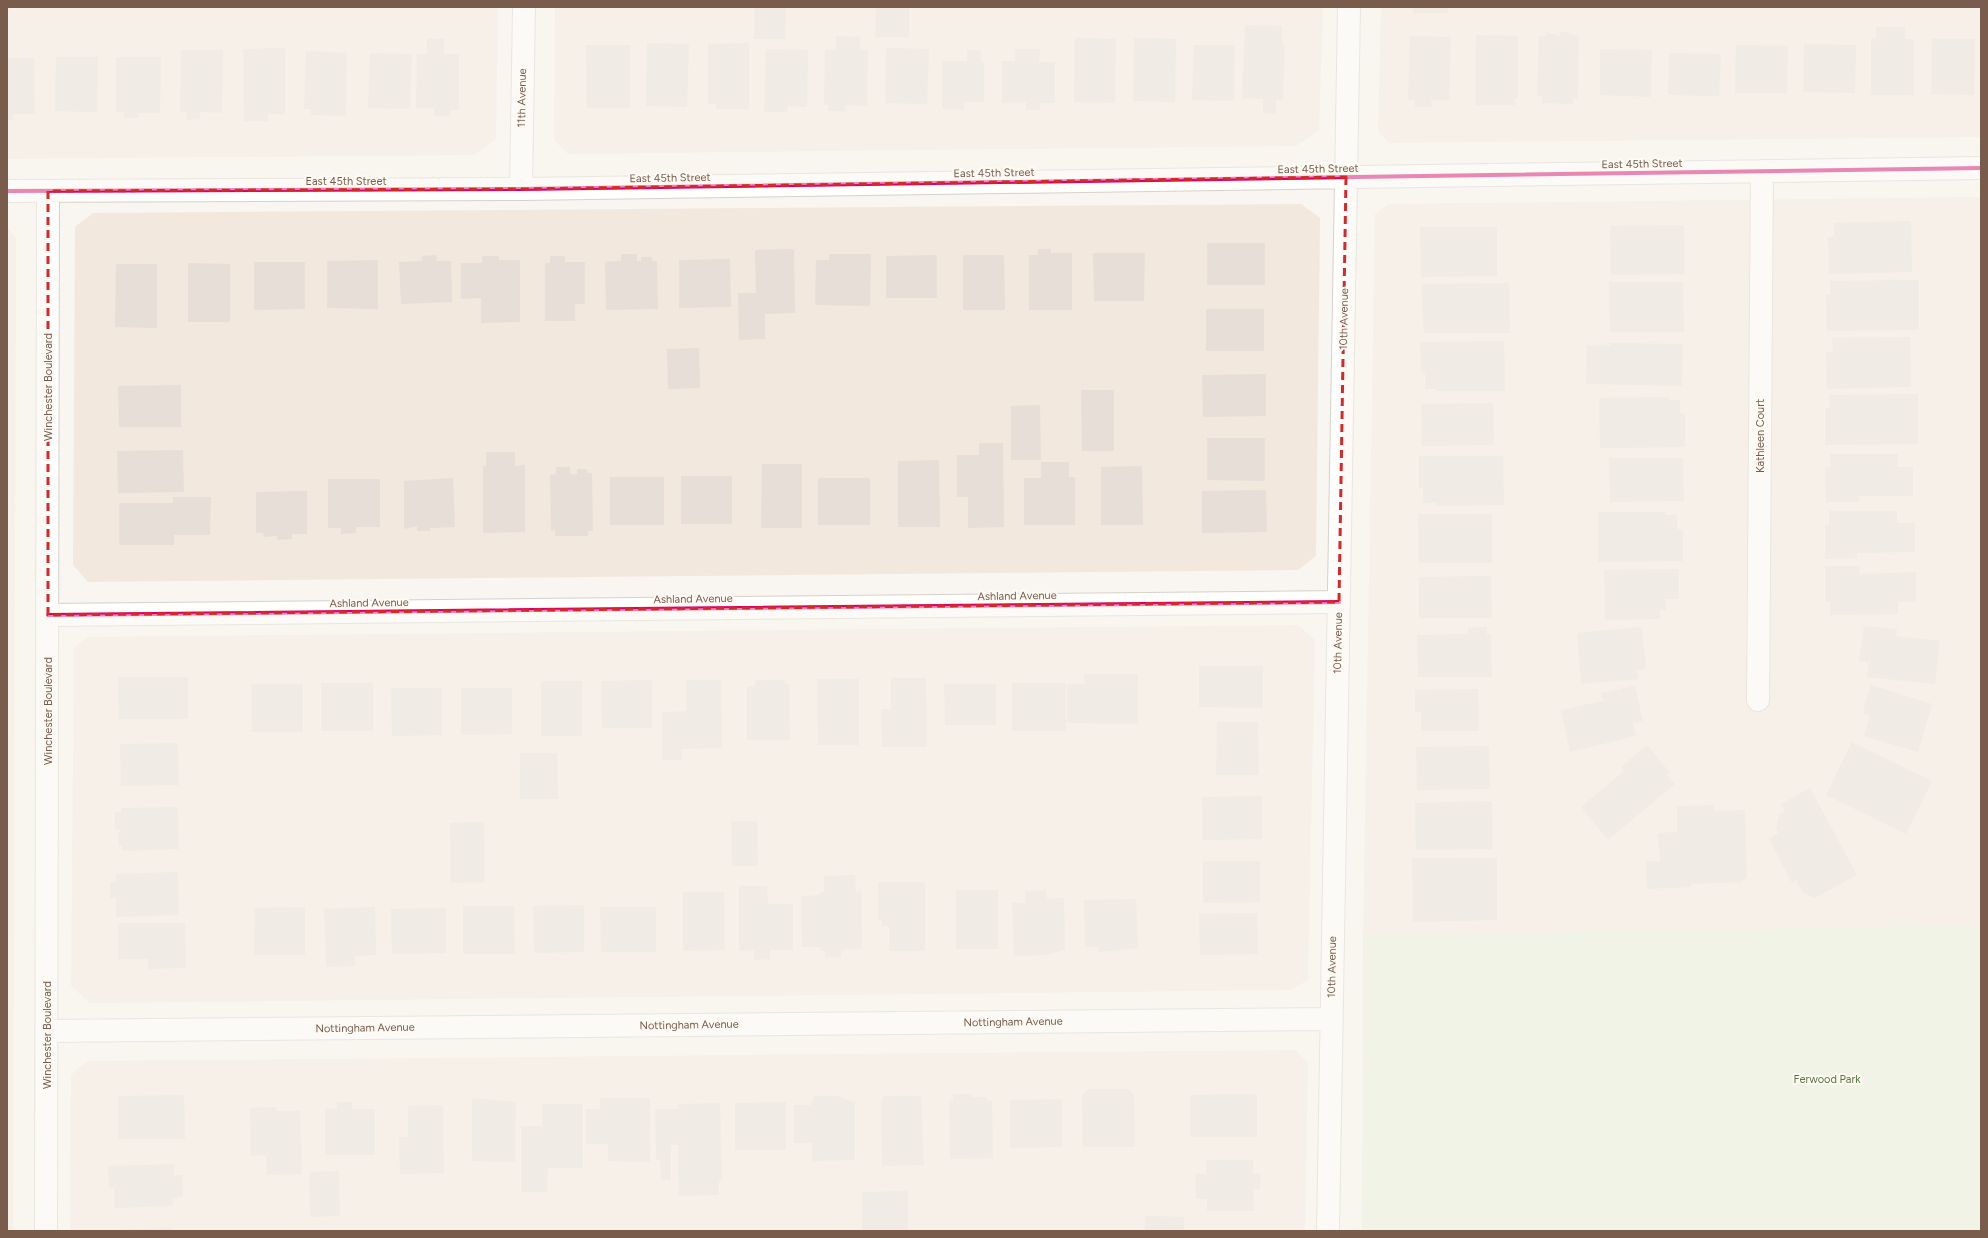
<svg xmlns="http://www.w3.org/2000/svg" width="1988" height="1238" viewBox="0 0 1988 1238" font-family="Figtree,sans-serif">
	<rect width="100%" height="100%" fill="#f9f5f0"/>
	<path fill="#f2e8de" d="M7 7H498L496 139 474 155 7 159Z
		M555 7H1323L1319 130 1296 146 568 154 554 140Z
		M1381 7H1981V137L1389 143 1378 131Z
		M1981 197V925L1363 936 1375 214 1388 204Z
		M1301 204 1320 218 1316 556 1298 570 88 582 73 565 75 227 93 213Z
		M7 227 16 238 13 1231H7Z
		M1298 625 1315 640 1308 980 1291 990 90 1003 71 986 74 648 87 637Z
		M1296 1050 1308 1063 1305 1231H70L71 1075 87 1061Z"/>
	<path fill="#e7f0db" d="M1981 925V1231H1362L1363 936Z"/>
	<path fill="#e6ded7" d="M755 7H786L785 39H754Z
		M876 7H909V37H875Z
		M1413 7H1448V13H1413Z
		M1245 25 1282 26V45H1285L1283 100H1276V114L1263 113V99L1242 98Z
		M1876 27H1905V39H1914V95H1871V38H1876Z
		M1560 31 1579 36 1578 99H1573V104L1542 103V96H1537L1539 36H1546V32L1560 36Z
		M1476 35 1518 36V99H1514L1515 105H1475Z
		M836 36 860 37V50H868L867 106 845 105 846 111H828V105L824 104 825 49 836 50Z
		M1410 36 1451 37 1449 100H1431L1432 107H1415V100H1408Z
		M1075 38 1116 39 1115 103 1074 102Z
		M1134 38 1176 39 1175 102 1133 101Z
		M427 39H444V54H459V110H450L451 116H434V108H416L417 54H427Z
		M1932 39H1975L1974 95 1931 94Z
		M647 43 689 44 687 107 646 106Z
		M749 43V109H716V104H708V44Z
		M1804 44 1856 45 1855 93 1803 92Z
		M586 45H630V108H587Z
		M1194 45H1235L1234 101 1192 100Z
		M1736 45 1788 46 1787 93H1735Z
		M285 48V114H268V121H244L243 49Z
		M886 48 929 49 927 104 885 103Z
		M766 49 808 50 807 107 788 106 787 112H764Z
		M1015 49H1040L1039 62H1055V103H1040V110H1026V102L1002 103V61H1015Z
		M1600 49 1652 50 1651 97 1600 95Z
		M181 50H223L222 113 200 112V119L187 120V112L180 111Z
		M967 50H981V61H984V102H964V110L942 109V61H967Z
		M306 51 347 53 346 116 311 115V109H304Z
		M370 53 412 54 410 109 368 108Z
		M1669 53 1721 54 1719 96 1668 95Z
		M56 57H98L97 112 55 111Z
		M116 57H161L160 113H138V118H124V112H116Z
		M7 58H34L35 114H13V120H7Z
		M1911 221 1912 272 1829 274 1828 237H1834V223Z
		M1684 225 1685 274 1611 275 1610 226Z
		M1420 227H1497V276L1421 277Z
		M1207 243H1265V285H1207Z
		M794 249 795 313 765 314V339L739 340 738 293H756L755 250Z
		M1038 249H1051V253H1072V310H1029V255H1038Z
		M1093 253H1145L1144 301H1094Z
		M621 254H637V261H641V257H652V261H657L658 309 606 310 605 262 621 261Z
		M829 254H871L870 306 815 305 816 260H829Z
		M437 255 436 261H451L452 302 401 304 399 262 422 261V256Z
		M937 255V298H886V256Z
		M963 255H1004L1005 310H963Z
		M482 256H499V260H520V322L481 323V298L461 299V263H482Z
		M550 256H565V262H585V304H575V321H545V263H550Z
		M730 259 731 307 679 308V260Z
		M378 260V309L327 308V261Z
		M254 262H305V309L254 310Z
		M188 263 230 264V322H188Z
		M116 264H157V328L115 327Z
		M1919 280V330L1827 331 1826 295H1830V281Z
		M1609 282H1683L1684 332H1610Z
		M1509 283 1510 333H1424L1421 284Z
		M1206 309H1264V351H1206Z
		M1910 337 1911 387 1827 389 1826 352H1833L1832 338Z
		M1504 341 1505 391H1436V389H1425V373L1421 372 1420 342Z
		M1610 343 1683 344 1682 386 1586 384 1587 345 1610 346Z
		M699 348 700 388 668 389 667 349Z
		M1266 374V416L1203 417 1202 375Z
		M181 385V427H119L118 386Z
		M1081 390H1114V451H1082Z
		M1918 394V444L1825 445V408H1830L1829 395Z
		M1669 397V400H1680V414H1685V447L1600 448 1599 398Z
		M1493 403 1494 445 1422 446 1421 404Z
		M1040 405 1041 460H1011V406Z
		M1207 438H1265V481L1207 480Z
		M979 443H1003L1004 527 968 528V497H957V455H979Z
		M183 450 184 492 118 493 117 451Z
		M486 452H515V466L525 465V532L483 533V466H486Z
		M1830 454H1898V467H1913V496H1859V502H1826L1825 467H1830Z
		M1419 456H1503L1504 505 1435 506 1436 503H1423V487L1419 488Z
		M1609 458H1683L1684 501 1610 502Z
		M939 460 940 527H898V461Z
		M1041 462H1069V477H1075V525H1024V478H1041Z
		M762 464H802V528H761Z
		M1142 466 1143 525H1101V467Z
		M556 467H570V474H577V469H587V473H592L593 531H588V536H555V530L551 531 550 475 556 474Z
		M681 476H732V524H681Z
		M610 477H664V525H610Z
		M453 478 455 527 430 528V531H417V526L404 529V481Z
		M818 478H870V525H818Z
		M328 479H380V527H356V533L341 534V528H328Z
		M1266 490 1267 532 1202 533V491Z
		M307 491V534H292V539L277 540V536L264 537 263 533H256V492Z
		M173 497H211L210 535H174V545H119V503H173Z
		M1829 511H1897V523H1915V552L1857 553V558L1825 559V525H1829Z
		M1598 512H1666V515H1677V529H1683V561L1598 562Z
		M1418 514H1492V563H1419Z
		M1825 566H1860L1859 574 1916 572V601L1898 602V614L1830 615V602L1825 601Z
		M1679 569V599H1666V610H1660V619L1605 620 1604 570Z
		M1491 576 1492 618H1419V577Z
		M1864 626 1897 629 1896 636 1940 641 1935 684 1867 677 1869 662 1859 661Z
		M1487 627V635L1491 634 1492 677H1418L1417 635 1468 634V628Z
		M1642 627 1646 669 1637 670 1638 679 1581 684 1577 633Z
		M1199 666H1263V708L1199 707Z
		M1084 674H1138V724L1067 723V684H1085Z
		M118 677H188V719H119Z
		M891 678H926L927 747H882L881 709H891Z
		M817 679H859V745H818Z
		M652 680V728H602L601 681Z
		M686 680H721L722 748 681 749 682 760H662V712L686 711Z
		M755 680H785V684H789L790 740H747V687H755Z
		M541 681H582V736H541Z
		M321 683H373V731H321Z
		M1012 683H1066V731H1012Z
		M251 684H303V732H252Z
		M944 684H996V725H945Z
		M1871 685 1932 704 1918 752 1864 736 1870 715 1864 714V708Z
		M1635 686 1643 721 1633 723 1636 736 1570 752 1561 710 1603 701 1601 693Z
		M391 688H442V735L392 736Z
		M461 688H512V734L461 735Z
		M1478 689 1479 731H1421V712H1415V690Z
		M1217 722H1258L1259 775H1216Z
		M1852 742 1932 781 1906 834 1826 795Z
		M178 743 179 785 121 786 120 744Z
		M1647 745 1670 773 1667 775 1675 784 1608 840 1581 807 1624 771 1621 767Z
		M1489 746 1490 789 1417 790 1416 747Z
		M520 753H557L558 799H520Z
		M1810 788 1857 875 1815 898 1803 893 1796 880 1792 883 1769 839 1779 833 1776 828 1779 815 1785 811 1781 804Z
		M1262 796V839L1203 840 1202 797Z
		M1492 801 1493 849 1416 850 1415 803Z
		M1714 805V811L1745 810 1747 879H1742L1743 882 1691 884V887L1647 889 1646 861H1660L1658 833 1677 832V806Z
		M178 807 179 849 122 851V846H119L118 833 122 830H115V812H121V808Z
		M731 821H757L758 866H732Z
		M484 822 485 882 451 883 450 823Z
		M1412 858H1497V920L1413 922Z
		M1203 861H1260V902L1203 903Z
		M178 872 179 915 116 917V898H110V882H116V874Z
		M855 875 856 892 861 891 862 949 841 950V957L825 958V951L820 950V947H802L801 896 819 895 820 892H824V876Z
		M878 882H925V951H889V926H882V920H878Z
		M739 886H767L768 904H793V950H770V959L754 960V950L739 951Z
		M956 890H998V949H956Z
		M1046 890 1047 899 1064 898 1065 950 1045 955 1014 956 1012 903H1026L1025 891Z
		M683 892H724L725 950 683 951Z
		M1136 899 1138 948 1099 952 1098 947H1085L1084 900Z
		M584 905V952L534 953 533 906Z
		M463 906H514L515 954H463Z
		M305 907V955H254L255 908Z
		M375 907 376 955 355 956V966L326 967 324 909Z
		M600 907H656V952H601Z
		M446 908V953L392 954 391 909Z
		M1257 913 1258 954 1200 955 1199 914Z
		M118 923H185L186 968 148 969V959H118Z
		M1088 1089H1128L1134 1095 1135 1147H1083L1082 1096Z
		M953 1094H972V1097H987V1101L992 1100 993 1158 950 1159 949 1100 953 1101Z
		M1257 1094V1137H1190V1095Z
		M184 1095 185 1139H118V1096Z
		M814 1096H837L855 1102V1160L812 1161V1143H794V1105H811Z
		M884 1096H921L924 1165 882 1166 881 1102Z
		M472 1098 516 1102 515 1162 472 1161Z
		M600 1098H650V1162L608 1161V1144H586V1109H600Z
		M1062 1099V1147L1010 1148V1100Z
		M337 1102H352V1109H375V1155H325V1108L337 1109Z
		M786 1102V1150H735V1103Z
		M720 1103 722 1181H719V1195L679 1196 678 1145H671V1180H661L660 1160H656L655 1109H678V1104Z
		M542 1104H583V1168H548L547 1192H521V1126H542Z
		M443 1105 444 1173 400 1174 399 1137H408V1106Z
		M276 1107 277 1111H300L302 1174 267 1175 266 1155 251 1156 250 1108Z
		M1206 1160H1253V1174H1261L1260 1189H1253L1254 1211H1207V1199H1196L1195 1174H1206Z
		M174 1164V1175H182L183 1197 173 1198V1206L115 1208 114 1188H109L108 1166Z
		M339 1171 340 1216 310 1217 309 1172Z
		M908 1191V1231H862V1192Z
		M1145 1216 1184 1217V1231H1145Z
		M173 1228V1231H107V1230Z"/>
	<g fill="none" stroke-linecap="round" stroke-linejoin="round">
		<defs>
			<path id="street" d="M521 189 524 7
				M7 191 521 189 1981 168
				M48 615 1339 602
				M1758 700 1762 171
				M47 1031 1332 1019
				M46 1231 48 191
				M1328 1231 1349 7"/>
		</defs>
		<use href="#street" stroke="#d7d1cb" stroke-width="24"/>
		<use href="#street" stroke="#fefefd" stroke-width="22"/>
		<defs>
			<path id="cycleway" d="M7 191 521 189 1981 168
				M48 615 1339 602"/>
		</defs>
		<use href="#cycleway" stroke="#fffaf3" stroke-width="6"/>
		<use href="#cycleway" stroke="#d6006c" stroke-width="4"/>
	</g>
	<path d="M0 0H1988V1238H0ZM1346 177 1339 602 48 615V191L521 189Z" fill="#f9f5f0" fill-opacity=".55" fill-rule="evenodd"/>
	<path fill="none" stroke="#d62828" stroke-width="3" stroke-dasharray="8 5" stroke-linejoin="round" d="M1346 177 1339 602 48 615V191L521 189Z"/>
	<g text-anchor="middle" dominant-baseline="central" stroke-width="4" stroke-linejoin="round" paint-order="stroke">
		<g font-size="11" fill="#7a5c4d" stroke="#fffaf3">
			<text transform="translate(522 98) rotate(-89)">11th Avenue</text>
			<text transform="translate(1642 164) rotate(-1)">East 45th Street</text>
			<text transform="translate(1318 169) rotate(-1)">East 45th Street</text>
			<text transform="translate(994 173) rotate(-1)">East 45th Street</text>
			<text transform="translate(670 178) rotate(-1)">East 45th Street</text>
			<text x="346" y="181">East 45th Street</text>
			<text transform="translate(1344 319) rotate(-89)">10th Avenue</text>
			<text transform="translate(48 387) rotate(-90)">Winchester Boulevard</text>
			<text transform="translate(1760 436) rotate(-90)">Kathleen Court</text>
			<text transform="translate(1017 596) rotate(-1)">Ashland Avenue</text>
			<text transform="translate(693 599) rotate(-1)">Ashland Avenue</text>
			<text transform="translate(369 603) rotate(-1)">Ashland Avenue</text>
			<text transform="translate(1338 643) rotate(-89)">10th Avenue</text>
			<text transform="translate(48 711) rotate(-90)">Winchester Boulevard</text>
			<text transform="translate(1332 967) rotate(-89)">10th Avenue</text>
			<text transform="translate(1013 1022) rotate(-1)">Nottingham Avenue</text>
			<text transform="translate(689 1025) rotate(-1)">Nottingham Avenue</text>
			<text transform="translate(365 1028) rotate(-1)">Nottingham Avenue</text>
			<text transform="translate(47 1035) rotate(-90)">Winchester Boulevard</text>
		</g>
		<g font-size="11" fill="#537a41" stroke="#fffaf3">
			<text x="1827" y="1079">Ferwood Park</text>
		</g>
	</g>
	<rect width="1988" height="1238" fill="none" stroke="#7a5c4d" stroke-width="16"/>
</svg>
